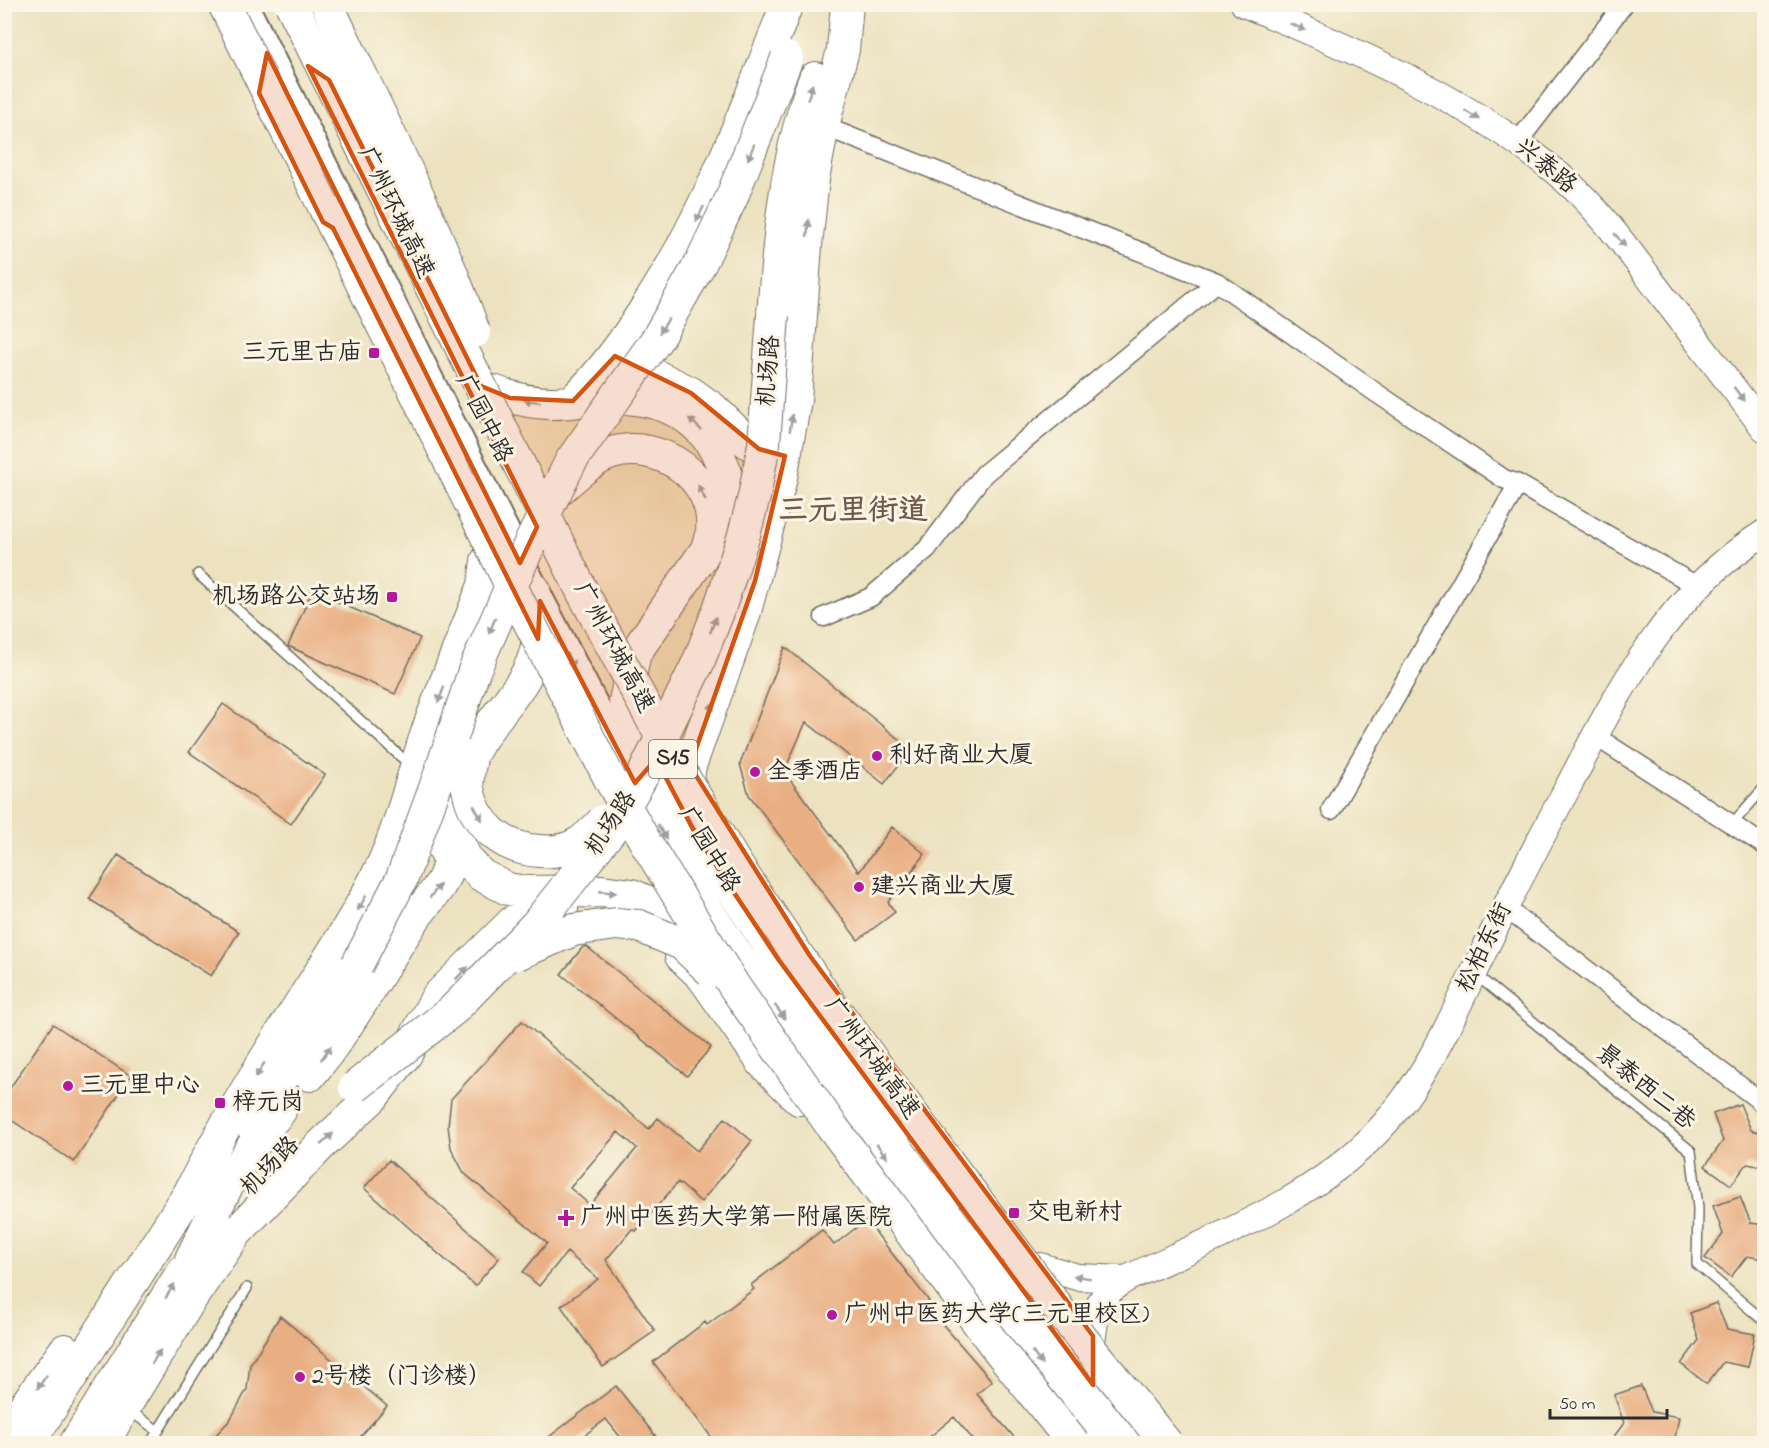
<svg xmlns="http://www.w3.org/2000/svg" width="1769" height="1448" viewBox="0 0 1769 1448" font-family="'Indie Flower','LXGW WenKai TC',sans-serif">
	<rect width="100%" height="100%" fill="#fcf5e5"/>
	<filter id="ink" filterUnits="userSpaceOnUse"><feTurbulence type="fractalNoise" baseFrequency=".0167" numOctaves="2"/><feDisplacementMap in="SourceGraphic" scale="12" xChannelSelector="R" yChannelSelector="G"/><feConvolveMatrix kernelMatrix="1 2 1 2 8 2 1 2 1" color-interpolation-filters="sRGB"/></filter>
	<filter id="wash" filterUnits="userSpaceOnUse"><feTurbulence type="fractalNoise" baseFrequency=".008" numOctaves="4" result="noise"/><feDisplacementMap in="SourceGraphic" scale="24" xChannelSelector="R" yChannelSelector="G"/><feGaussianBlur stdDeviation="1.35" result="paint"/><feColorMatrix in="noise" values="0 0 0 0 0 0 0 0 0 0 0 0 0 0 0 0 0 1.4 0 .05"/><feComposite in="paint" operator="in"/></filter>
	<g filter="url(#wash)">
		<rect width="100%" height="100%" fill="#ece2c0"/>
		<g id="blocks">
			<path fill="#e9af83" fill-rule="evenodd" d="M312 591 420 638 395 694 288 646Z
				M785 647 911 749 884 784 806 722 784 772 859 872 892 827 925 854 888 902 895 912 858 940 749 795 740 764Z
				M223 704 325 775 291 824 189 752Z
				M118 855 239 932 211 976 89 899Z
				M586 946 711 1047 687 1076 561 974 583 947Z
				M522 1021 649 1129 658 1118 697 1151 725 1118 752 1141 701 1202 678 1182 636 1231 632 1229 606 1260 655 1331 603 1367 561 1306 598 1279 567 1252 539 1286 523 1272 547 1243 464 1173 451 1148 448 1126 451 1099ZM618 1132 637 1148 590 1205 570 1188Z
				M53 1024 131 1076 74 1162 4 1115V1097Z
				M1740 1104 1751 1130 1764 1133V1167L1747 1164 1731 1185 1705 1166 1723 1141 1713 1114Z
				M389 1160 499 1258 475 1286 364 1188Z
				M1740 1197 1751 1223 1764 1225V1259L1747 1256 1731 1277 1705 1258 1723 1234 1713 1206Z
				M866 1220 929 1301 925 1304 992 1381 977 1394 1019 1443H976L954 1417 922 1443H716L653 1362 705 1322 707 1325 754 1289 751 1285 822 1230 834 1245Z
				M1716 1303 1727 1329 1755 1334 1748 1367 1723 1362 1707 1384 1681 1364 1699 1340 1690 1313Z
				M280 1316 387 1406 355 1443H208L230 1420 247 1389 250 1365Z
				M616 1386 661 1443H625L606 1419 574 1443H541Z
				M1641 1386 1652 1412 1679 1417 1674 1443H1609L1624 1423 1614 1395Z"/>
		</g>
	</g>
	<g filter="url(#ink)">
		<use href="#blocks" fill-opacity="0" stroke="#6f6b5f" stroke-width="1.5"/>
		<g fill="none" stroke-linecap="round" stroke-linejoin="round">
			<defs>
				<path id="lane" d="M198 574 410 765
					M1732 824 1764 788
					M1475 974 1691 1151 1698 1208 1697 1264 1764 1321
					M129 1410 158 1431
					M150 1444 247 1288"/>
				<path id="street" d="M823 126 1217 282 1375 392 1504 479 1518 484 1697 586
					M1517 143 1624 4
					M824 617 871 597 927 549 984 474 1217 282
					M1595 736 1764 845
					M1331 810 1518 484
					M1504 907 1764 1104"/>
				<path id="secondary" d="M1244 4C1354 49 1489 108 1576 190 1608 221 1635 259 1662 295 1696 339 1730 383 1764 428
					M1040 1266 1077 1277 1126 1279
					M1093 1336C1097 1304 1098 1297 1126 1279 1213 1238 1312 1202 1379 1130 1426 1080 1453 1016 1482 955 1509 898 1538 843 1568 787 1618 691 1669 592 1764 533"/>
				<path id="primary" d="M243 4C340 199 435 395 534 589 598 714 661 840 740 956"/>
				<path id="highway" d="M773 315C779 234 786 154 815 78
					M615 356 691 393 712 408 746 441 759 449 785 456
					M493 391C511 398 531 403 551 403 569 404 588 399 606 398 653 396 696 411 718 455 734 485 738 515 733 548
					M573 401C601 374 623 344 644 311 707 216 746 110 787 4
					M552 496C570 481 589 460 612 453 660 439 717 478 712 531 711 537 708 543 707 549L635 653 625 701 696 835 778 959 973 1224 1138 1444
					M471 757C487 719 531 686 537 645 540 626 537 607 534 589
					M450 760 446 792 448 820 466 859 481 875 508 889 525 892 602 891 632 895 670 912 688 922 746 965 847 1104 1103 1444
					M688 802V778L690 766 744 615 781 478 795 400 806 245 813 179 823 126 843 50 847 4
					M681 956 703 977 763 1063 799 1099
					M310 1075C350 1027 379 971 414 919 426 901 444 887 448 865 450 852 440 842 429 836
					M248 1122 292 1065 357 965
					M189 1194C217 1137 250 1083 284 1029 318 975 354 923 382 866 403 821 413 771 430 724 447 677 466 631 484 585L487 561
					M191 1259 231 1178 261 1134 280 1111
					M4 1435 65 1350
					M28 1444 189 1194 201 1179
					M75 1444 183 1271
					M102 1444 190 1300 236 1233 321 1145 372 1098 406 1054 437 997 513 922 524 916 562 910"/>
			</defs>
			<use href="#lane" stroke="#6f6b5f" stroke-width="12"/>
			<use href="#street" stroke="#6f6b5f" stroke-width="21"/>
			<use href="#secondary" stroke="#6f6b5f" stroke-width="28"/>
			<use href="#primary" stroke="#6f6b5f" stroke-width="32"/>
			<use href="#highway" stroke="#6f6b5f" stroke-width="34"/>
			<use href="#lane" stroke="#fff" stroke-width="9"/>
			<use href="#street" stroke="#fff" stroke-width="18"/>
			<use href="#secondary" stroke="#fff" stroke-width="26"/>
			<use href="#primary" stroke="#fff" stroke-width="28"/>
			<use href="#highway" stroke="#fff" stroke-width="32"/>
			<defs>
				<path id="highway-bridge" d="M224 4 521 606 611 781 646 843 734 986 831 1125 997 1348 1074 1444
					M291 4 583 593 683 776 736 864 825 996 938 1149 1063 1315 1167 1444
					M327 4C378 112 434 219 474 332
					M471 757C470 767 466 779 468 789 475 825 503 849 539 851 550 852 564 851 575 845 585 840 595 830 603 821
					M517 954 573 930 616 924 639 926 682 944 711 971
					M357 965 402 878 440 774 474 671 530 543 571 461 657 339 701 262 731 199 787 58
					M355 1087 453 1010 536 925 610 831 644 773 698 663 718 612 743 538 754 497 764 444 773 315"/>
			</defs>
			<use href="#highway-bridge" stroke="#6f6b5f" stroke-width="34" stroke-linecap="butt"/>
			<use href="#highway-bridge" stroke="#fff" stroke-width="32"/>
		</g>
		<defs><path id="oneway-solid" d="M-6-.8H1V-3.2L6.5 0L1 3.2V.8H-6Z" transform="scale(1.5)"/></defs>
		<g fill="#a0a0a0">
			<use href="#oneway-solid" transform="translate(1298 27) rotate(23)"/>
			<use href="#oneway-solid" transform="translate(810 92) rotate(-73)"/>
			<use href="#oneway-solid" transform="translate(1472 115) rotate(32)"/>
			<use href="#oneway-solid" transform="translate(751 152) rotate(112)"/>
			<use href="#oneway-solid" transform="translate(700 214) rotate(116)"/>
			<use href="#oneway-solid" transform="translate(808 228) rotate(-84)"/>
			<use href="#oneway-solid" transform="translate(1620 240) rotate(50)"/>
			<use href="#oneway-solid" transform="translate(664 326) rotate(121)"/>
			<use href="#oneway-solid" transform="translate(1739 394) rotate(53)"/>
			<use href="#oneway-solid" transform="translate(532 401) rotate(-173)"/>
			<use href="#oneway-solid" transform="translate(791 423) rotate(-81)"/>
			<use href="#oneway-solid" transform="translate(695 424) rotate(-138)"/>
			<use href="#oneway-solid" transform="translate(702 493) rotate(-117)"/>
			<use href="#oneway-solid" transform="translate(713 625) rotate(-70)"/>
			<use href="#oneway-solid" transform="translate(492 626) rotate(113)"/>
			<use href="#oneway-solid" transform="translate(570 660) rotate(63)"/>
			<use href="#oneway-solid" transform="translate(441 695) rotate(111)"/>
			<use href="#oneway-solid" transform="translate(710 711) rotate(-70)"/>
			<use href="#oneway-solid" transform="translate(478 813) rotate(60)"/>
			<use href="#oneway-solid" transform="translate(662 832) rotate(60)"/>
			<use href="#oneway-solid" transform="translate(435 891) rotate(-53)"/>
			<use href="#oneway-solid" transform="translate(608 892) rotate(5)"/>
			<use href="#oneway-solid" transform="translate(362 903) rotate(120)"/>
			<use href="#oneway-solid" transform="translate(462 973) rotate(-45)"/>
			<use href="#oneway-solid" transform="translate(780 1012) rotate(54)"/>
			<use href="#oneway-solid" transform="translate(326 1053) rotate(-54)"/>
			<use href="#oneway-solid" transform="translate(260 1070) rotate(121)"/>
			<use href="#oneway-solid" transform="translate(327 1139) rotate(-43)"/>
			<use href="#oneway-solid" transform="translate(882 1151) rotate(53)"/>
			<use href="#oneway-solid" transform="translate(1082 1277) rotate(-171)"/>
			<use href="#oneway-solid" transform="translate(170 1291) rotate(-58)"/>
			<use href="#oneway-solid" transform="translate(156 1357) rotate(-59)"/>
			<use href="#oneway-solid" transform="translate(1037 1358) rotate(53)"/>
			<use href="#oneway-solid" transform="translate(42 1382) rotate(125)"/>
		</g>
	</g>
	<path fill="#d5540f" fill-opacity="0.2" stroke="#d5540f" stroke-width="4.5" stroke-linejoin="round" d="M267 53 520 563 537 527 308 66 329 80 481 386 510 398 573 401 615 356 691 393 759 449 785 456 755 581 690 766 810 956 1093 1336V1385L778 959 696 835 656 759 635 783 540 601 538 639 333 228 323 222 259 93Z"/>
	<g fill="#b5179e" stroke="#fcf5e5" stroke-width="2">
		<rect x="368" y="347" width="12" height="12" rx="3"/>
		<rect x="386" y="591" width="12" height="12" rx="3"/>
		<circle cx="877" cy="756" r="6"/>
		<circle cx="755" cy="772" r="6"/>
		<circle cx="859" cy="887" r="6"/>
		<circle cx="68" cy="1086" r="6"/>
		<rect x="214" y="1097" width="12" height="12" rx="3"/>
		<rect x="1008" y="1207" width="12" height="12" rx="3"/>
		<path d="M563 1209h6v6h6v6h-6v6h-6v-6h-6v-6h6z"/>
		<circle cx="832" cy="1315" r="6"/>
		<circle cx="300" cy="1377" r="6"/>
	</g>
	<g text-anchor="middle" dominant-baseline="central" stroke-width="6" stroke-linejoin="round" paint-order="stroke">
		<rect fill="#fcf5e5" stroke="#6a6863" stroke-width="1.5" x="649" y="740" width="48" height="38" rx="4.5"/>
		<g font-size="22" font-weight="bold" fill="#2b2b2b">
			<text x="673" y="759">S15</text>
		</g>
		<g font-size="24" fill="#2b2b2b" stroke="#fcf5e5">
			<text transform="translate(1545 167) rotate(39)">兴泰路</text>
			<text transform="translate(395 213) rotate(64)">广州环城高速</text>
			<text transform="translate(770 371) rotate(-86)">机场路</text>
			<text transform="translate(483 419) rotate(63)">广园中路</text>
			<text transform="translate(613 648) rotate(62)">广州环城高速</text>
			<text transform="translate(612 824) rotate(-57)">机场路</text>
			<text transform="translate(708 850) rotate(59)">广园中路</text>
			<text transform="translate(1485 948) rotate(-64)">松柏东街</text>
			<text transform="translate(871 1059) rotate(54)">广州环城高速</text>
			<text transform="translate(1645 1088) rotate(39)">景泰西二巷</text>
			<text transform="translate(271 1167) rotate(-46)">机场路</text>
		</g>
		<g font-size="24" fill="#2b2b2b" stroke="#fcf5e5" text-anchor="start">
			<text x="362" y="353" text-anchor="end">三元里古庙</text>
			<text x="380" y="597" text-anchor="end">机场路公交站场</text>
			<text x="889" y="756">利好商业大厦</text>
			<text x="767" y="772">全季酒店</text>
			<text x="871" y="887">建兴商业大厦</text>
			<text x="80" y="1086">三元里中心</text>
			<text x="232" y="1103">梓元岗</text>
			<text x="1026" y="1213">交电新村</text>
			<text x="580" y="1218">广州中医药大学第一附属医院</text>
			<text x="844" y="1315">广州中医药大学(三元里校区)</text>
			<text x="312" y="1377">2号楼（门诊楼）</text>
		</g>
		<g font-size="30" font-weight="bold" fill="#6e594a" stroke="#fcf5e5">
			<text x="853" y="512">三元里街道</text>
		</g>
	</g>
	<rect width="1769" height="1448" fill="none" stroke="#fcf5e5" stroke-width="24"/>
	<path d="M1550 1409v9h117v-9" fill="none" stroke="#2b2b2b" stroke-width="3"/>
	<text x="1559" y="1409" font-size="18" fill="#2b2b2b" stroke="#fcf5e5" stroke-width="4.5" paint-order="stroke">50 m</text>
</svg>
